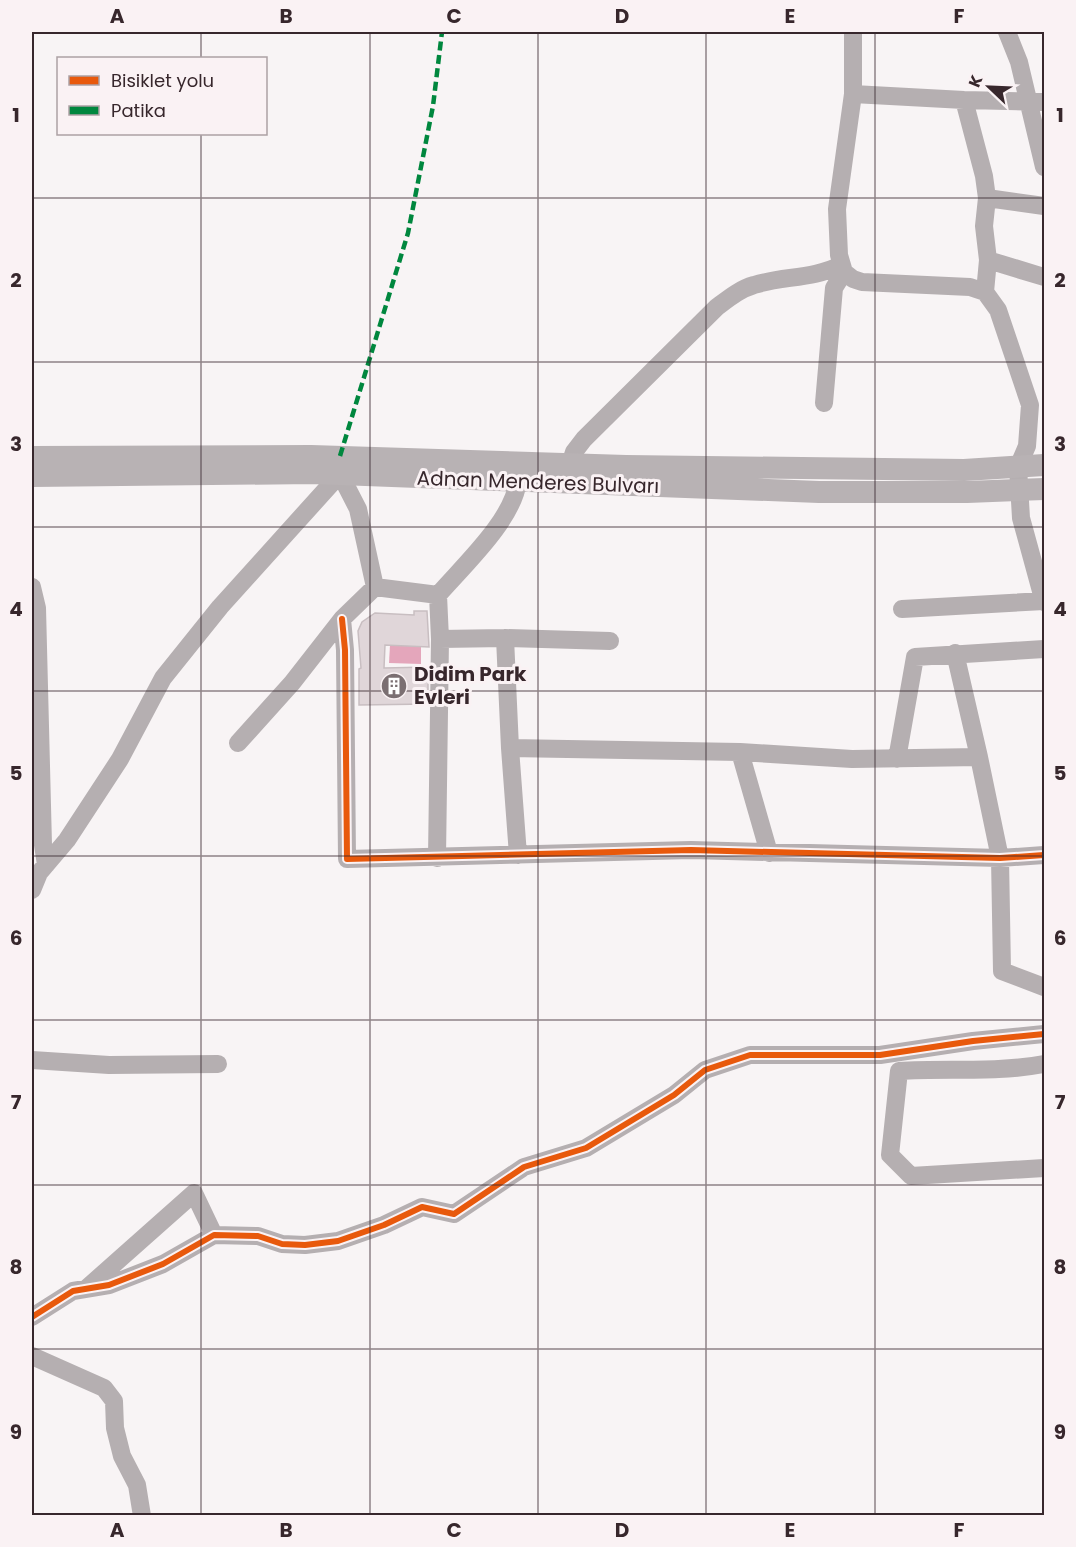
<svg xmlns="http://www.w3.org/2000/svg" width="1076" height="1547" viewBox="0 0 1076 1547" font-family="Poppins,sans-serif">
	<rect width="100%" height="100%" fill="#f8f4f5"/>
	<path fill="#e4a6bb" d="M390 645 421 646V664L389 663Z"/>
	<path fill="#e0d6d9" stroke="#c8bec1" stroke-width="1.5" d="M414 611H427L429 647 385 645 384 668 428 667V704L359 705V669L361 668 358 631 362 622 375 613 414 615Z"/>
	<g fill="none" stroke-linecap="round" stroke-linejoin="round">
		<path stroke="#b5afb1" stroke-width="18" d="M853 32V94L837 209 839 255 844 272 853 279 862 282 970 287 985 292 998 310 1030 405 1027 446 1018 467 1021 518 1044 602
			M1007 32 1019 62 1044 167
			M853 94 964 100 1044 102
			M964 100 984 176 987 198 984 226 988 260 985 292
			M987 198 1044 206
			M988 260 1044 277
			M824 403 834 288 844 272
			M570 464 574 452 584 439 717 307C729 298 740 289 754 285 783 276 813 279 841 265
			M32 587 37 608 43 845 46 865
			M902 609 1044 601
			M342 619 345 650 347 859 691 850 1000 858 1044 855
			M505 638 510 748 518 855
			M440 639 505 638 610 641
			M955 653 979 757
			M238 743 292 683 342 619 375 587 438 595
			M510 748 740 752 852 759 979 757 1000 858 1002 971 1044 987
			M740 752 769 853
			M897 759 915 657 1044 649
			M437 858 440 639 438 595C465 564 513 520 518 481
			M32 890 39 873 67 840 120 759 163 678 220 607 340 474 358 509 375 587
			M32 1060 109 1065 218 1064
			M1044 1064C997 1073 948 1068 899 1071L890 1155 911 1176 1044 1168
			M87 1288 194 1193 214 1235
			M32 1317 73 1291 109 1285 163 1264 214 1235 258 1236 282 1244 305 1245 338 1241 384 1225 422 1207 454 1214 524 1167 586 1148 674 1095 705 1070 750 1055H880L973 1041 1044 1034
			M32 1356 104 1388 114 1401 115 1428 122 1456 137 1485 142 1516"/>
		<path stroke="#b8b2b4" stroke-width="22" d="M32 457 311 456 626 466 964 470 1044 465
			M32 476 313 473 819 492H967L1044 489"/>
		<path stroke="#00873e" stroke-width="4.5" stroke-dasharray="9 4.5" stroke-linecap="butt" d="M340 456 408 233 433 106 442 32"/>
		<defs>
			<path id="cycleway" d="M342 619 345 650 347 859 691 850 1000 858 1044 855
				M32 1317 73 1291 109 1285 163 1264 214 1235 258 1236 282 1244 305 1245 338 1241 384 1225 422 1207 454 1214 524 1167 586 1148 674 1095 705 1070 750 1055H880L973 1041 1044 1034"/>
		</defs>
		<use href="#cycleway" stroke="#faf2f4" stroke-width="10"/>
		<use href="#cycleway" stroke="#e8590c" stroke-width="6"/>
	</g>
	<path fill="none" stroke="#37272c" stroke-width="1.5" stroke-opacity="0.55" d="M201 32V58M370 32V1516M538 32V1516M706 32V1516M875 32V1516M201 134V1516M32 198H1044M32 362H1044M32 527H1044M32 691H1044M32 856H1044M32 1020H1044M32 1185H1044M32 1349H1044"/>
	<defs>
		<symbol id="building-disc" viewBox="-11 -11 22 22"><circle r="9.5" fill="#7b6f72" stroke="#faf2f4"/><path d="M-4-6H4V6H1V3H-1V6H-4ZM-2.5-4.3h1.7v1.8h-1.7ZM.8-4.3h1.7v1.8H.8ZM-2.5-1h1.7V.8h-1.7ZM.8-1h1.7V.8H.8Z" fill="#fff"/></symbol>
	</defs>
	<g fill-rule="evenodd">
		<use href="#building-disc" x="379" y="671" width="30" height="30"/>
	</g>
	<g text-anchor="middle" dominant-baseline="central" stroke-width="6" stroke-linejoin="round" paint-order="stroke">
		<g font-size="20" fill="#37272c" stroke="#faf2f4">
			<text transform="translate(538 482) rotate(2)">Adnan Menderes Bulvarı</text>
		</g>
		<g font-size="20" font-weight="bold" fill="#37272c" stroke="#faf2f4" text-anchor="start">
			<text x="414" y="674">Didim Park<tspan x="414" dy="23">Evleri</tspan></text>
		</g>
	</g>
	<rect width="1076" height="1547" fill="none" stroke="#faf2f4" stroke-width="66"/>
	<rect x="57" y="57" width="210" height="78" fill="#faf2f4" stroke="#aca1a4" stroke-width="1.5"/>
	<rect x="69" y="76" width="30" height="9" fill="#e8590c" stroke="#aca1a4" stroke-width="1.5"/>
	<text x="111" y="87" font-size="18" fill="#37272c">Bisiklet yolu</text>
	<rect x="69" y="106" width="30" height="9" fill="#00873e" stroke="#aca1a4" stroke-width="1.5"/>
	<text x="111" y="117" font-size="18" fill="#37272c">Patika</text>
	<g transform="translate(989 87) rotate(293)" stroke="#faf2f4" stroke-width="4.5" paint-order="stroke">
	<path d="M0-4.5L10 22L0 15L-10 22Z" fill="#37272c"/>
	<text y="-9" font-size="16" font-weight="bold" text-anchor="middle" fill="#37272c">K</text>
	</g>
	<rect x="33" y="33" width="1010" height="1481" fill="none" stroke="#37272c" stroke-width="2"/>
	<g font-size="20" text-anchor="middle" font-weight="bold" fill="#37272c">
		<text x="117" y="23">A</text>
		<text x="286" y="23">B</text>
		<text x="454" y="23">C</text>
		<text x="622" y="23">D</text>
		<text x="790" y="23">E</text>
		<text x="959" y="23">F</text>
		<text x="16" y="122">1</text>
		<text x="1060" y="122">1</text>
		<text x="16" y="287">2</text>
		<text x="1060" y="287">2</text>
		<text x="16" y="451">3</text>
		<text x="1060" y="451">3</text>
		<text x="16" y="616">4</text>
		<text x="1060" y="616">4</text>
		<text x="16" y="780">5</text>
		<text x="1060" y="780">5</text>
		<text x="16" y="945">6</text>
		<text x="1060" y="945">6</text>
		<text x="16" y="1109">7</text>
		<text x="1060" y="1109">7</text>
		<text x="16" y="1274">8</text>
		<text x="1060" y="1274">8</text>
		<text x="16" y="1439">9</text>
		<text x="1060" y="1439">9</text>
		<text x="117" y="1537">A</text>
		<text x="286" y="1537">B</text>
		<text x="454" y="1537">C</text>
		<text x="622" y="1537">D</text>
		<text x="790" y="1537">E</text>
		<text x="959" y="1537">F</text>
	</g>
</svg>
